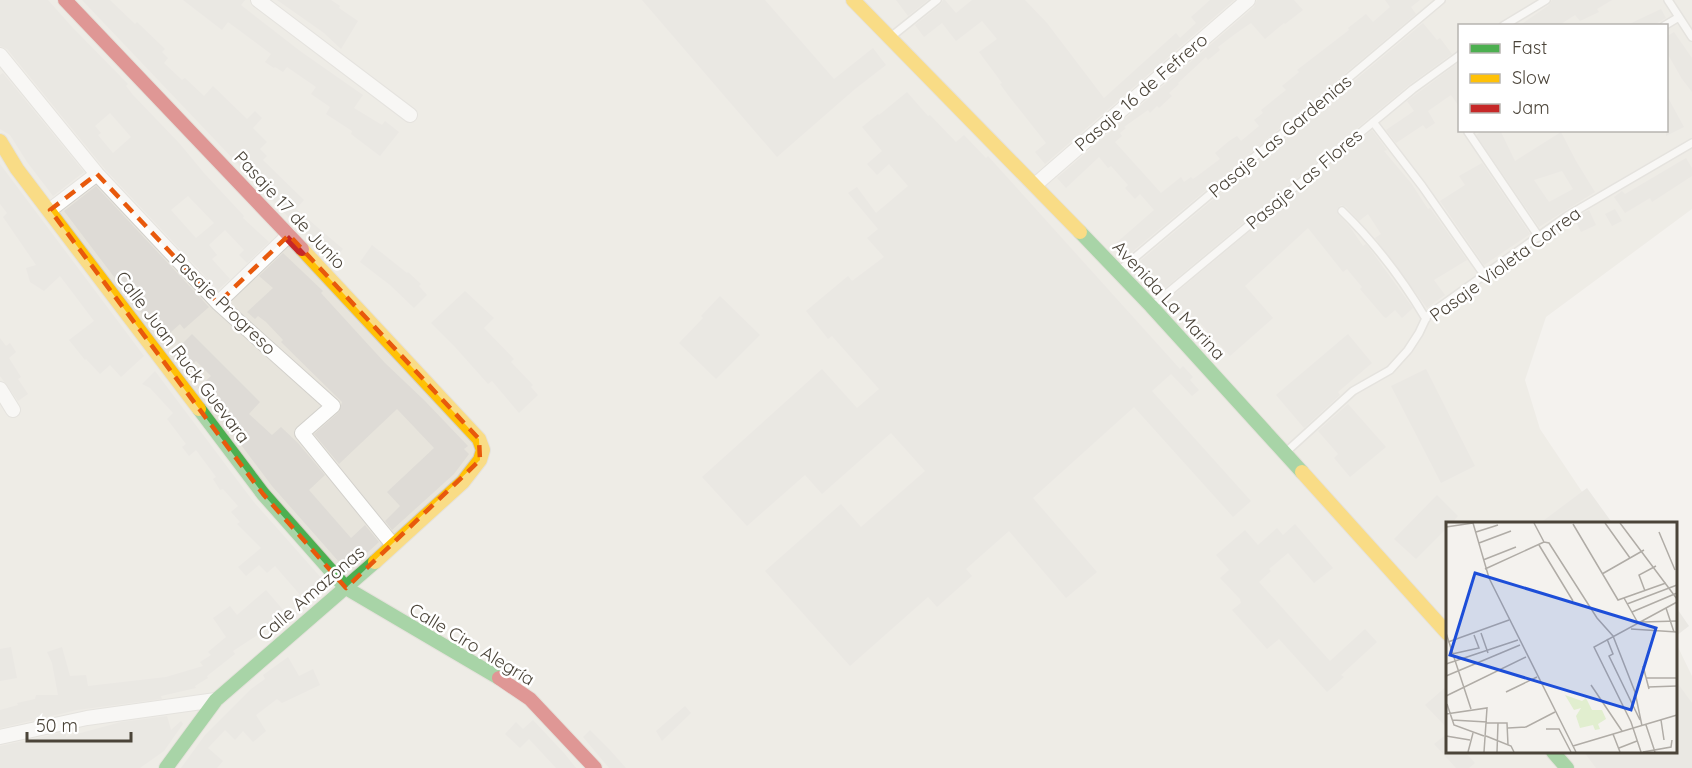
<svg xmlns="http://www.w3.org/2000/svg" width="1692" height="768" viewBox="0 0 1692 768" font-family="Quicksand,sans-serif">
	<rect width="100%" height="100%" fill="#f4f2ee"/>
	<path fill="#e7e4dc" fill-rule="evenodd" d="M0 0H1692V209L1546 317 1525 380 1540 429 1603 523 1448 524V752H1676V643L1692 676V768H0ZM1460 26H1666V130H1460Z"/>
	<path fill="#dedbd6" fill-rule="evenodd" d="M0 0H48L73 28 128 84 126 86 133 95 180 144 204 173 244 216 243 218 269 242 247 263 239 255 244 250 225 230 209 245 217 255 212 259 230 279 218 290 104 168 7 49 0 46ZM110 113 131 137 113 153 98 135 101 133 95 126ZM188 196 214 223 196 238 171 210Z
		M82 0H110L135 24 137 22 165 49 162 52 168 58 164 63 182 80 185 78 204 96 213 86 247 119 255 111 262 118 253 128 267 142 260 149 267 156 263 160 304 200 296 209 343 249 331 262Z
		M183 0H245L241 5 300 51 363 95 354 108 382 125 385 121 399 132 380 156 351 134 352 131 326 114 330 107 311 94 316 87 287 67 283 72 275 67 274 68 265 62 271 54 228 22 222 30Z
		M277 0H331L340 6 339 8 358 21 341 49 324 33Z
		M642 0H765L834 79 873 48 886 65 855 89 777 157Z
		M896 0H928L908 16Z
		M943 0H945L956 13 972 0H1025L1047 23 1104 98 1176 33 1180 38 1196 23 1191 17 1210 0H1234L1045 164 1035 152 1046 143 1008 95 1000 84 1002 83 979 52 997 39 982 21 956 41 942 23 924 37 915 25 941 4Z
		M1257 0H1294L1303 10 1285 24 1284 23 1265 39 1251 23 1235 34 1218 47 1220 50 1208 60 1206 57 1178 83 1179 84 1169 93 1172 96 1159 108 1157 106 1150 113 1148 110 1124 127 1126 128 1120 133 1122 136 1115 142 1161 193 1181 177 1184 182 1191 177 1193 179 1200 174 1220 159 1215 153 1229 141 1237 136 1241 141 1259 126 1254 120 1263 113 1261 110 1286 90 1282 86 1299 72 1297 70 1349 30 1348 28 1366 14 1373 22 1390 7 1385 0H1420L1411 7 1416 14 1126 257 1115 244 1154 210 1140 194 1135 199 1125 188 1128 185 1111 166 1108 168 1099 157 1066 188 1057 178 1254 7Z
		M1552 0H1612L1597 9 1599 12 1580 21 1575 15 1558 26H1519L1549 5Z
		M1661 9 1666 18 1661 21 1651 26H1625Z
		M1423 23 1437 40 1440 38 1452 54 1409 85 1159 293 1134 266Z
		M1674 32 1692 58V92L1682 79 1666 51V37Z
		M1458 63 1460 108 1451 95 1428 111 1435 123 1426 129 1423 125 1396 143 1386 130 1414 111 1407 101Z
		M3 73 84 172 53 196 27 162 10 135 0 129V75Z
		M907 92 928 116 930 115 956 142 964 135 986 158 988 156 1180 369 1183 366 1193 377 1190 380 1199 390 1192 396 1171 374 1152 391 1251 501 1233 517 1134 407 1033 498 1097 572 1066 598 1009 531 966 569 972 576 937 607 928 597 850 666 765 571 841 504 861 527 925 471 891 433 822 494 805 475 747 526 702 477 822 369 857 408 879 389 832 336 828 339 806 311 848 276 852 281 884 257 867 238 878 229 848 193 857 187 876 213 908 186 889 164 877 175 867 164 882 151 862 127 878 114 879 115Z
		M1666 94 1684 127 1666 136Z
		M1372 130 1387 150 1384 151 1411 183 1428 209 1430 208 1467 260 1434 280 1445 295 1427 308 1375 238 1381 234 1368 214 1359 221 1346 207 1341 205 1337 209 1338 214 1350 227 1363 246 1366 244 1373 253 1413 308 1402 318 1395 310 1386 318 1384 317 1360 289 1362 287 1347 269 1343 272 1308 228 1245 286 1273 318 1230 356 1200 323 1190 331 1166 301Z
		M1484 130 1501 132 1515 161 1561 132 1576 161 1595 192 1539 227 1476 135ZM1562 171 1573 189 1549 202 1534 180Z
		M1686 158 1692 168V176L1652 202 1650 198 1625 213 1614 197 1622 191 1625 194Z
		M1482 163 1530 234 1484 265 1440 201 1465 185 1459 176Z
		M0 164 144 356 121 377 110 365 100 374 86 359 85 360 69 340 94 321 60 276 44 291 30 282 26 268 36 265 3 217 7 213 0 204Z
		M96 186 209 307 184 329 180 324 162 340 64 211Z
		M1615 209 1622 221 1612 226 1605 214Z
		M1589 210 1596 225 1581 232 1574 218Z
		M372 245 407 273 408 272 421 284 419 286 427 295 414 308 390 285 360 262Z
		M283 253 323 291 321 293 385 363 425 401 468 446 464 449 469 454 454 474 392 530 385 521 400 506 387 492 434 448 397 409 339 464 314 434 339 412 342 402 281 342 283 340 266 322 258 316 255 319 247 312 273 288 259 276Z
		M465 291 494 318 484 328 514 359 511 362 533 385 531 387 538 395 519 413 492 381 488 384 455 347 431 323Z
		M720 296 760 335 716 379 679 343 703 318 701 316Z
		M192 334 260 402 249 414 272 435 281 427 298 443 325 475 309 490 351 538 365 525 379 542 347 571 272 486 211 405 212 404 198 388 211 376 196 361 194 363 187 356 179 364 172 354Z
		M1348 334 1372 363 1338 392 1340 395 1304 428 1276 395Z
		M0 338 6 346 10 343 16 352 9 358 21 377 18 379 28 394 18 401 0 376Z
		M1426 369 1475 466 1441 483 1391 386Z
		M155 371 253 501 323 580 302 597 275 566 267 573 259 565 246 576 238 567 261 548 237 524 240 522 231 512 238 506 223 489 220 490 213 479 216 477 196 450 189 456 182 447 186 444 167 419 173 413 150 388 142 384Z
		M1348 404 1386 447 1350 477 1334 458 1338 454 1318 431Z
		M1587 488 1613 524H1539Z
		M1437 495 1458 516 1451 524H1448V527L1416 559 1394 539Z
		M1295 524 1333 568 1314 583 1288 553 1269 569 1271 571 1259 582 1330 661 1365 629 1377 642 1341 675 1344 677 1327 692 1279 639 1267 649 1232 610 1241 603 1240 599 1220 578 1229 570 1216 555 1245 530 1258 545 1277 528 1283 535Z
		M266 590 284 611 256 636 233 651 235 654 207 676 208 678 195 686 196 688 161 696 162 699 77 710 0 728V710L18 705 17 703 35 699 36 695H58L52 663 47 652 62 647 70 676 86 675 88 686 166 677 203 666 200 662 211 655 208 652 226 637 213 618 230 606 237 615Z
		M1676 607 1689 626 1676 636Z
		M11 647 17 678 0 681V649Z
		M288 657 299 676 313 669 320 685 282 703 277 699 256 715 266 731 253 742 243 731 235 740 225 730 208 748 223 761 217 768H181L205 735 251 689 265 679 263 675Z
		M1676 681 1692 703V768H1596L1584 752H1676Z
		M1448 685V729L1425 705Z
		M685 706 691 713 662 741 656 731Z
		M167 716 171 730 181 721 183 724 164 751 140 768H0V746L66 732V737L121 722Z
		M533 720 564 753 576 768H556L529 739 520 748 505 734 516 722 523 729Z
		M590 730 609 749 626 768H609L583 737Z
		M1448 733V752H1465L1475 763 1469 768H1456L1434 744Z"/>
	<g fill="none" stroke-linecap="round" stroke-linejoin="round">
		<defs>
			<path id="lane" d="M1668 0 1692 37
				M1503 26 1546 0
				M1664 26 1679 17
				M892 36 937 0
				M1373 122 1422 186 1485 276
				M1471 130 1468 132 1539 237
				M1342 211C1375 243 1403 280 1426 319
				M1120 270 1441 0
				M1153 305 1413 89 1460 55
				M1286 452 1353 391 1390 370 1408 350 1419 333 1427 316 1567 216 1692 143"/>
			<path id="street" d="M258 0 410 115
				M0 55 97 174 218 303 333 406 302 433 393 545
				M1035 185 1248 0
				M50 210 97 174
				M218 303 289 235
				M0 389 13 410
				M0 737 87 718 216 700"/>
			<path id="fast" d="M1080 232 1151 306 1302 472
				M199 409 263 494 346 588 499 678
				M1553 752 1567 768
				M166 768 216 700 375 562"/>
			<path id="slow" d="M853 0 1080 232
				M0 141 17 169 199 409
				M302 249 479 439 483 450 480 460 463 482 375 562
				M1302 472 1448 634"/>
			<path id="jam" d="M65 0 302 249
				M499 678 530 699 595 768"/>
		</defs>
		<use href="#lane" stroke="#d2d0cb" stroke-width="10"/>
		<use href="#street" stroke="#d2d0cb" stroke-width="16"/>
		<use href="#fast" stroke="#d3cfc5" stroke-width="16"/>
		<use href="#slow" stroke="#d3cfc5" stroke-width="16"/>
		<use href="#jam" stroke="#d3cfc5" stroke-width="16"/>
		<use href="#lane" stroke="#fdfdfc" stroke-width="7"/>
		<use href="#street" stroke="#fdfdfc" stroke-width="14"/>
		<use href="#fast" stroke="#4caf50" stroke-width="14"/>
		<use href="#slow" stroke="#ffc107" stroke-width="14"/>
		<use href="#jam" stroke="#c62828" stroke-width="14"/>
	</g>
	<path d="M0 0H1692V768H0ZM97 174 218 303 289 235 479 439 480 460 346 588 263 494 50 210Z" fill="#f4f2ee" fill-opacity=".55" fill-rule="evenodd"/>
	<path fill="none" stroke="#e8590c" stroke-width="4.5" stroke-dasharray="12 8" stroke-linejoin="round" d="M97 174 218 303 289 235 479 439 480 460 346 588 263 494 50 210Z"/>
	<g text-anchor="middle" dominant-baseline="central" stroke-width="5" stroke-linejoin="round" paint-order="stroke">
		<g font-size="18" fill="#4b4439" stroke="#fff">
			<text transform="translate(1141 92) rotate(-41)">Pasaje 16 de Fefrero</text>
			<text transform="translate(1280 136) rotate(-40)">Pasaje Las Gardenias</text>
			<text transform="translate(1304 179) rotate(-40)">Pasaje Las Flores</text>
			<text transform="translate(290 210) rotate(47)">Pasaje 17 de Junio</text>
			<text transform="translate(1505 264) rotate(-36)">Pasaje Violeta Correa</text>
			<text transform="translate(1169 300) rotate(47)">Avenida La Marina</text>
			<text transform="translate(224 304) rotate(44)">Pasaje Progreso</text>
			<text transform="translate(183 357) rotate(53)">Calle Juan Ruck Guevara</text>
			<text transform="translate(311 593) rotate(-41)">Calle Amazonas</text>
			<text transform="translate(472 644) rotate(31)">Calle Ciro Alegría</text>
		</g>
	</g>
	<g transform="translate(1446 522)">
		<rect width="231" height="231" fill="#f4f2ee"/>
		<path d="M119 173 136 179 140 176 146 188H156L160 197 152 202 154 207 149 208 147 203 134 206 130 194 135 186 128 188Z" fill="#e1eecf"/>
		<path fill="none" stroke="#b0aca6" stroke-width="1.5" d="M27 1 43 56 130 230M88 1 98 20M159 1 184 36M174 1 231 77M127 2 172 78 220 61M0 5 27 1M30 10 52 3M213 10 229 48M98 20 103 21 151 96 167 114 189 170 196 204M33 21 65 9M93 23 127 79M37 38 70 25M39 47 98 20M156 52 198 28M199 69 193 53 210 44M178 76 192 101M181 82 231 63M220 86 228 110M186 90 231 71M196 100 231 99M185 107 231 110M0 111 25 187M35 111 42 131M161 117 167 132 163 134 194 198M2 120 63 98M6 132 33 126 28 113M0 142 72 118M197 144 203 167M0 154 74 123M200 156H231M145 163 176 209M202 165 231 164M60 170 91 155M0 174 80 135M1 182 8 203 38 214M0 192 41 186 38 230M6 198 41 200M215 198 218 218M40 201H61L62 223M200 203 209 230M62 206 80 205 109 190M100 207H113L125 230M167 212 174 230M0 214 24 218M40 214 65 224 68 230M127 224 231 193M173 226 191 219M22 230 27 211M51 230 52 201M195 230 185 200 148 125 231 80M197 230 225 225 226 218"/>
		<path fill="#1d4ed8" fill-opacity="0.15" stroke="#1d4ed8" stroke-width="3" d="M29 51 210 106 185 188 4 133Z"/>
		<rect width="231" height="231" fill="none" stroke="#4b4439" stroke-width="3"/>
	</g>
	<rect x="1458" y="24" width="210" height="108" fill="#ffffff" stroke="#b7b4b0" stroke-width="1.5"/>
	<rect x="1470" y="44" width="30" height="9" fill="#4caf50" stroke="#b7b4b0" stroke-width="1.5"/>
	<text x="1512" y="54" font-size="18" fill="#4b4439">Fast</text>
	<rect x="1470" y="74" width="30" height="9" fill="#ffc107" stroke="#b7b4b0" stroke-width="1.5"/>
	<text x="1512" y="84" font-size="18" fill="#4b4439">Slow</text>
	<rect x="1470" y="104" width="30" height="9" fill="#c62828" stroke="#b7b4b0" stroke-width="1.5"/>
	<text x="1512" y="114" font-size="18" fill="#4b4439">Jam</text>
	<path d="M27 732v9h104v-9" fill="none" stroke="#4b4439" stroke-width="3"/>
	<text x="36" y="732" font-size="18" fill="#4b4439" stroke="#ffffff" stroke-width="4.5" paint-order="stroke">50 m</text>
</svg>
